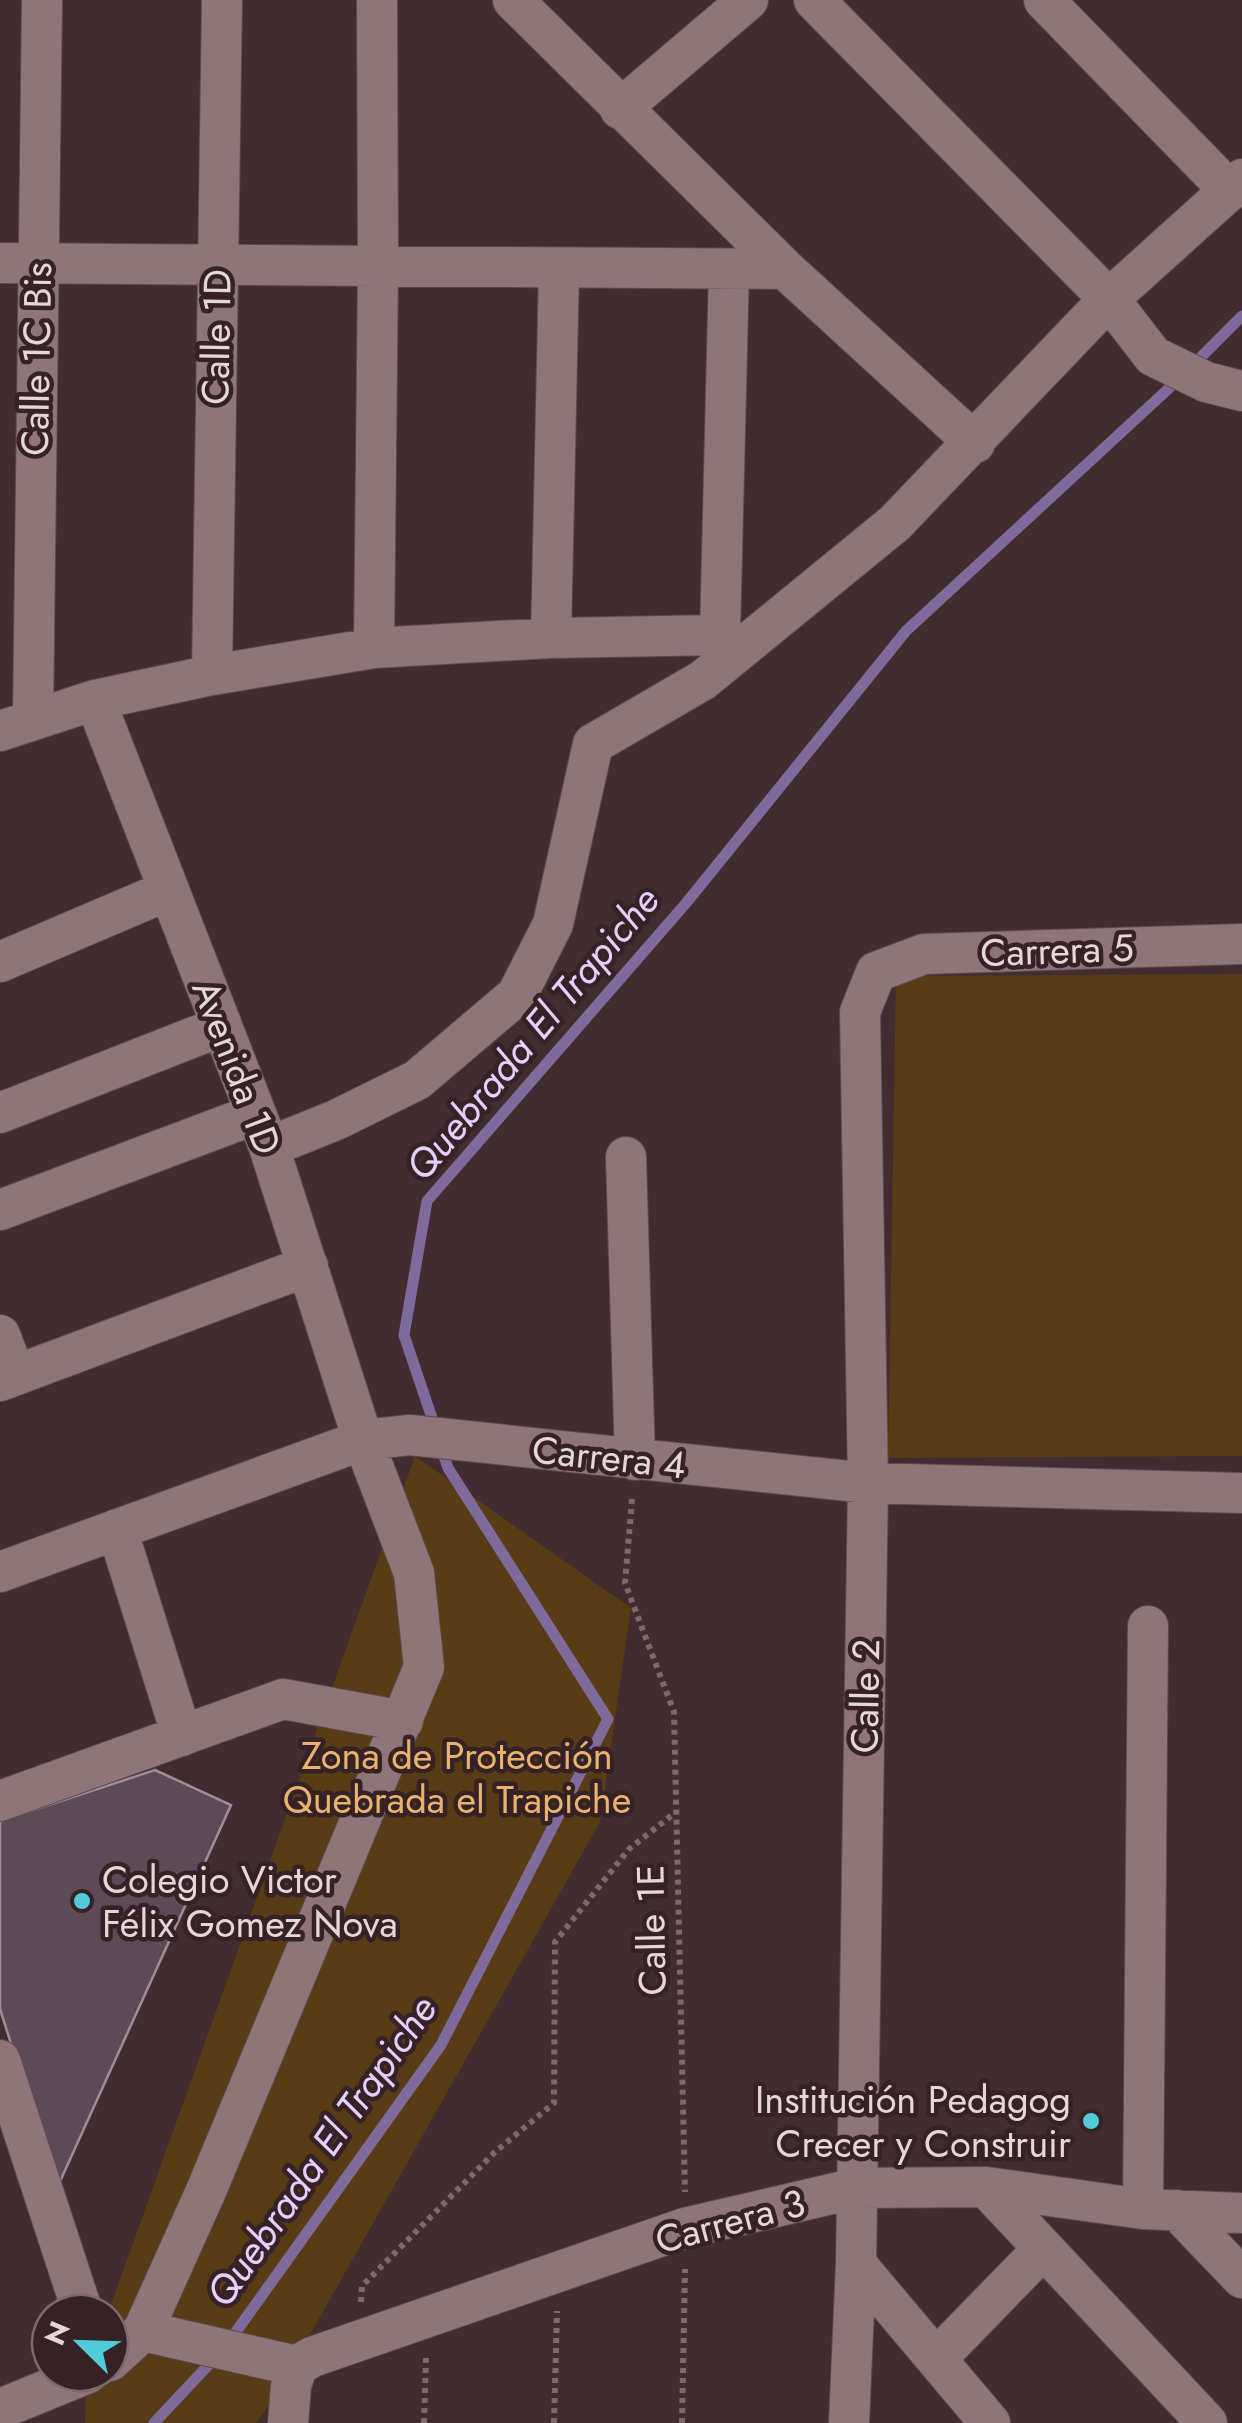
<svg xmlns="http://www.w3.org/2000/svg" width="1242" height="2423" viewBox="0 0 1242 2423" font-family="Jost,sans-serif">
	<rect width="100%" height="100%" fill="#412c30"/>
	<path fill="#573c15" d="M1242 974V1456L888 1458 896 976Z
		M415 1456 631 1608 600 1822 311 2333 289 2364 283 2387 256 2423H85L86 2374 110 2373 108 2313Z"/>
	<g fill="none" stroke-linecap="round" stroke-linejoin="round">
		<path stroke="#7e6a9b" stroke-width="11" d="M1192 366 1242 316
			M436 1430 404 1335 427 1201 687 902 906 631 1179 379
			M228 2343 441 2045 608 1719 448 1468 441 1447
			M154 2423 216 2357"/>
	</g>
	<path fill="#5c4b57" stroke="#a08c9a" stroke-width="2.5" d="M155 1770 231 1805 57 2188 0 2009V1821Z"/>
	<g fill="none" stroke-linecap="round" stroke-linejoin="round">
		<defs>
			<path id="minor" d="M513 0 785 269 975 443
				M814 0 1109 299 1242 179
				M1044 0 1230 191
				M620 109 748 0
				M0 263 785 269
				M551 638 559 268
				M374 648 378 267 377 0
				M212 675 222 0
				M95 700 269 1147 363 1440 414 1573 424 1667 206 2191 143 2331 110 2361
				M33 719 42 0
				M0 731 95 700 212 675 374 648 551 638 720 635 729 269
				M0 962 169 890
				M0 1113 222 1026
				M269 1147 336 1120 417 1080 517 995 553 924 593 744 703 680 895 523 1109 299 1153 356 1206 382 1242 391
				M626 1157 635 1460
				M0 1210 256 1114
				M0 1335 15 1375
				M0 1381 308 1266
				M117 1529 182 1736
				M0 1572 363 1440 410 1435 868 1483 1242 1493
				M0 1801 283 1699 403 1721
				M0 2060 83 2313
				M986 2187 1207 2423
				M1143 2209 1148 1626
				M1177 2210 1242 2278
				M856 2264 990 2423
				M143 2331 297 2366
				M936 2359 1043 2249
				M297 2366 312 2357 685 2228 857 2188 986 2187 1143 2209 1242 2213
				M0 2409 88 2373
				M288 2423 291 2386 297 2366
				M849 2423 856 2264 868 1483 860 1012 876 972 924 954 1242 944"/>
		</defs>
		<use href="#minor" stroke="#5c4b4e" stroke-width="42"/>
		<path stroke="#7c696c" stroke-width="6" stroke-dasharray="5 5" stroke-linecap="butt" d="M632 1499 625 1583 674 1712 685 2192
			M361 2302 362 2286 495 2152 554 2103 555 1942 629 1849 676 1812
			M424 2423 426 2358
			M554 2423 557 2311
			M682 2423 685 2269"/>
		<use href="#minor" stroke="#8d7578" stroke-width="40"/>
	</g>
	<g fill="#52cbd9" stroke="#362226" stroke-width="4">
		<circle cx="82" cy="1901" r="10"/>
		<circle cx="1091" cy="2121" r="10"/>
	</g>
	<g text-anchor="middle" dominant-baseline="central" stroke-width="9" stroke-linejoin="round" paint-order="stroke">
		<g font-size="38" fill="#e4d7d8" stroke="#362226">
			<text transform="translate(216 337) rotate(-89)">Calle 1D</text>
			<text transform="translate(36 359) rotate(-89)">Calle 1C Bis</text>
			<text transform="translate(1057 950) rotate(-2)">Carrera 5</text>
			<text transform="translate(237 1067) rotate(69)">Avenida 1D</text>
			<text transform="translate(609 1457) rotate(6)">Carrera 4</text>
			<text transform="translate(865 1696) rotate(-89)">Calle 2</text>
			<text transform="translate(651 1930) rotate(-91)">Calle 1E</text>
			<text transform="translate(730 2221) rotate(-15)">Carrera 3</text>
		</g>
		<g font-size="38" fill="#e8b36c" stroke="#362226">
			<text x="457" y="1755">Zona de Protección<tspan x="457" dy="44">Quebrada el Trapiche</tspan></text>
		</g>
		<g font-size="38" fill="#e4d7d8" stroke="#362226" text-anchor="start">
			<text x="102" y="1879">Colegio Victor<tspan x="102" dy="44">Félix Gomez Nova</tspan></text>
			<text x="1071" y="2099" text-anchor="end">Institución Pedagog<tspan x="1071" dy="44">Crecer y Construir</tspan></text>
		</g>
		<g font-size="40" font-style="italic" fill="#e2d0fd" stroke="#362226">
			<text transform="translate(532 1033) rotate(-50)">Quebrada El Trapiche</text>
			<text transform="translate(321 2151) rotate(-55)">Quebrada El Trapiche</text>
		</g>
	</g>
	<g transform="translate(80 2343) rotate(293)"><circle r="48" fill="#362226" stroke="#7c6a6d" stroke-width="2.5"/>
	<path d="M0-8L18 38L0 25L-18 38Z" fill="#52cbd9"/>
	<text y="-15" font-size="28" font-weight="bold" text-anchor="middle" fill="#e4d7d8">N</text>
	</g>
</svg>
